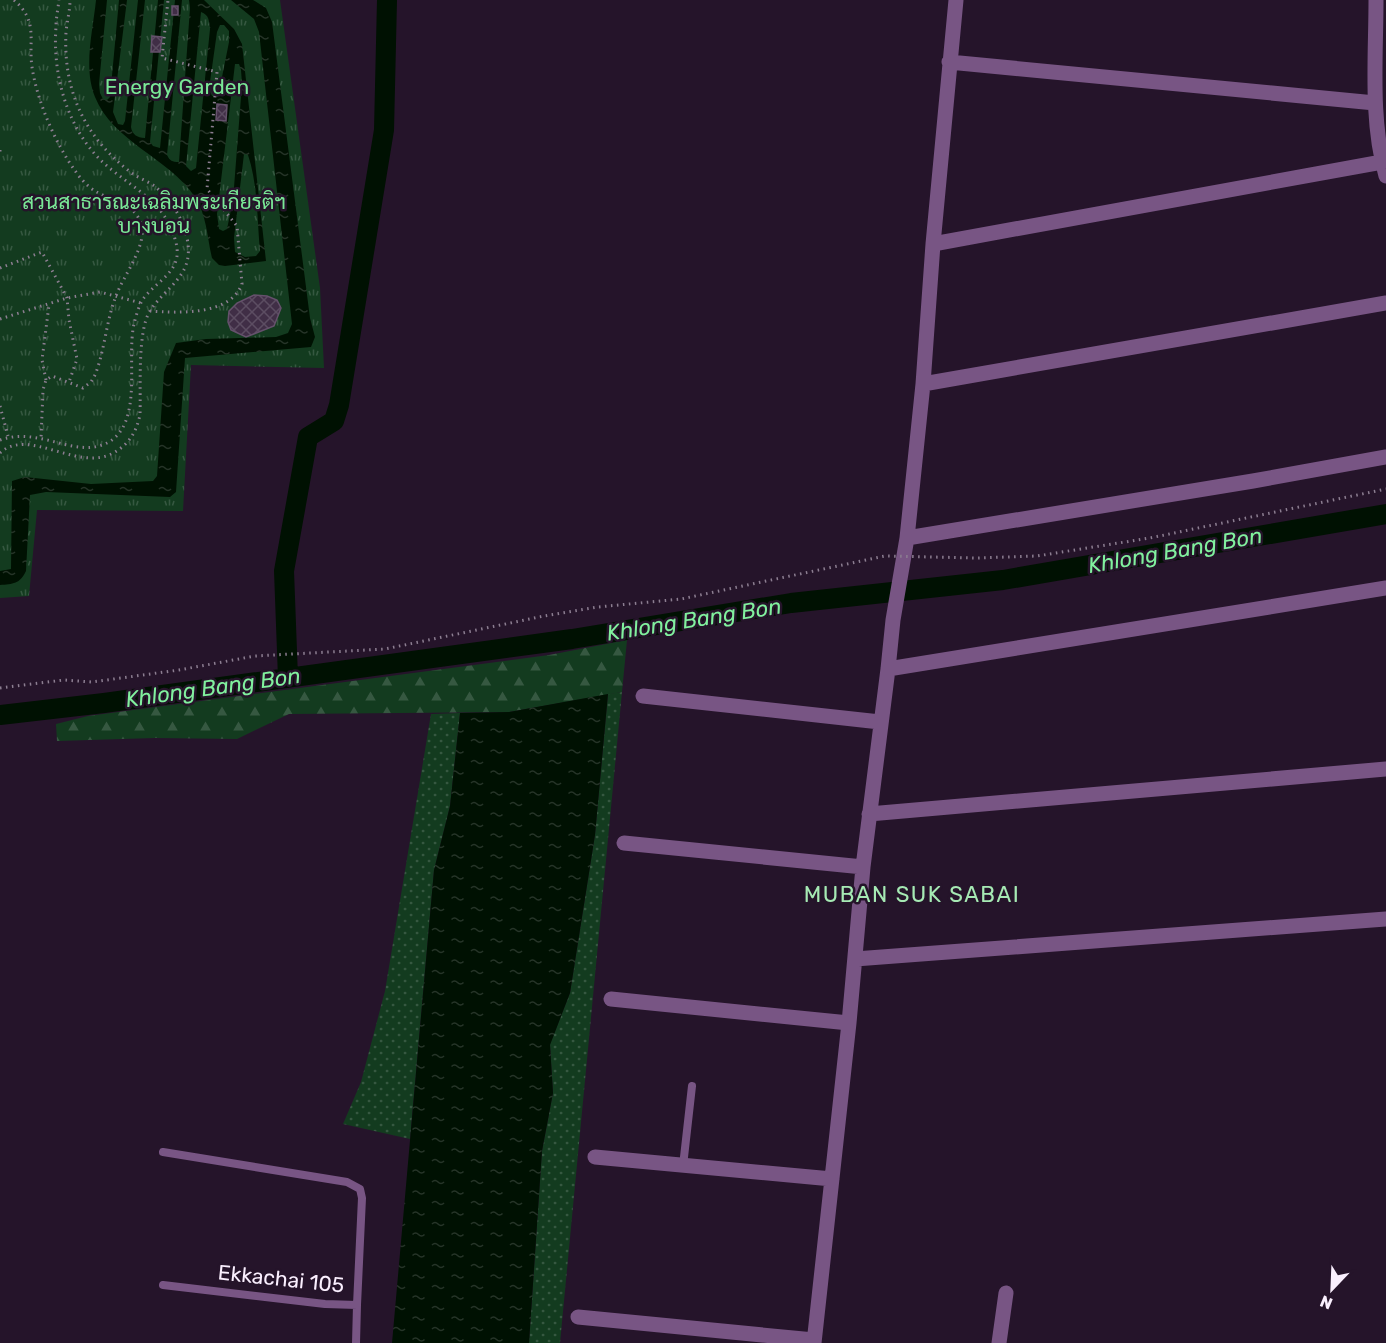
<svg xmlns="http://www.w3.org/2000/svg" width="1386" height="1343" font-family="Rubik,Sarabun,sans-serif">
  <style>
    .grass { fill: url(#grass-dots) }
    .forest { fill: url(#forest-firs) }
    .park { fill: url(#park-tufts) }
    .water { fill: url(#water-ripples); fill-rule: evenodd }
    .lines { fill: none; stroke-linecap: round; stroke-linejoin: round }
    .canal { stroke: #001102; stroke-width: 20 }
    .building { fill: url(#building-cross-hatch); stroke: #65516c; stroke-width: 1.5 }
    .path { stroke: #8c7e91; stroke-width: 3; stroke-dasharray: 1.5 4.5; stroke-linecap: butt }
    .lane { stroke: #785584; stroke-width: 8 }
    .street { stroke: #785584; stroke-width: 15 }
    .path-bridge { stroke: #8c7e91; stroke-width: 3; stroke-dasharray: 1.5 4.5; stroke-linecap: butt }
    .labels { text-anchor: middle; stroke-width: 5; stroke-linejoin: round; paint-order: stroke }
    .park-label { font-size: 21px; fill: #7ae997; stroke: #25142a }
    .street-label { font-size: 21px; fill: #faeffe; stroke: #25142a }
    .water-label { font-size: 22px; font-style: italic; fill: #81f09e; stroke: #25142a }
    .neighbourhood-label { font-size: 22px; letter-spacing: 1.5px; fill: #a6eab4; stroke: #25142a }
  </style>
  <defs>
    <pattern id="grass-dots" width="8" height="8" patternUnits="userSpaceOnUse" patternTransform="scale(1.5)"><rect width="8" height="8" fill="#133b1f"/><path d="M2 2h.1M6 6h.1" fill="none" stroke="#365841" stroke-width="1.8" stroke-linecap="round"/></pattern>
    <pattern id="forest-firs" width="22" height="20" patternUnits="userSpaceOnUse" patternTransform="scale(1.5)"><rect width="22" height="20" fill="#133b1f"/><path d="M5 1l3.5 6h-7zM16 11l3.5 6h-7z" fill="#365841"/></pattern>
    <pattern id="park-tufts" width="24" height="20" patternUnits="userSpaceOnUse" patternTransform="scale(1.5)"><rect width="24" height="20" fill="#133b1f"/><path d="M3 7l-1-3M5 7V3M7 7l1-3M15 17l-1-3M17 17v-4M19 17l1-3" fill="none" stroke="#365841"/></pattern>
    <pattern id="water-ripples" width="26" height="14" patternUnits="userSpaceOnUse" patternTransform="scale(1.5)"><rect width="26" height="14" fill="#001102"/><path d="M2 4q2-2 4 0t4 0M15 11q2-2 4 0t4 0" fill="none" stroke="#263428"/></pattern>
    <pattern id="building-cross-hatch" width="8" height="8" patternUnits="userSpaceOnUse" patternTransform="scale(1.5)"><rect width="8" height="8" fill="#402e46"/><path d="M0 0l8 8M0 8l8-8" fill="none" stroke="#5c4d62"/></pattern>
  </defs>
  <rect width="100%" height="100%" fill="#25142a"/>
  <path class="grass" d="M622,692L560,1343H529L542,1151L553,1093L550,1044L570,993L595,835L608,694Z
    M460,713L450,806L434,870L410,1139L343,1124L361,1082L385,991L431,714Z"/>
  <path class="forest" d="M627,640L622,692L509,712L289,714L237,739L155,738L57,741L56,724L88,716L549,655Z"/>
  <path class="park" d="M0,0H280L320,288L324,368L191,365L183,511L37,510L29,596L0,598Z"/>
  <path class="water" d="M96,0H107L99,84L100,93L103,99L107,100L110,97L119,0H127L113,112L118,124L123,125L125,121L138,0H145L131,127C132,134 137,138 145,138L158,0H164L150,142L153,146L160,148L175,0H182L167,155C170,161 172,162 179,162L190,8L189,0H204L234,29L242,44L266,261L225,266L219,265L212,258C207,237 207,216 195,197C168,157 113,142 95,97C83,68 93,30 96,0ZM201,12C209,15 209,20 210,29L196,168L191,171L186,166ZM220,25H224L229,31V42L218,97L212,96L209,89L217,32ZM235,64H239L241,70L242,84L233,200L227,229L223,231L219,229L217,214ZM244,154L248,155C258,185 257,219 260,251L256,256L245,257L235,252L234,238Z
    M231,0H253L266,8L272,22L310,318L315,337L311,347L185,358L176,492L170,497L46,492L30,495L26,571C20,584 13,584 0,585V571L11,569L12,481L25,477L91,484L153,481L157,476L164,372L176,343L206,339L276,337L288,333L292,324L259,32L254,19Z
    M608,694L595,835L570,993L550,1045L553,1093L542,1151L529,1343H392L434,870L450,806L460,713L509,712Z"/>
  <g class="lines">
    <path class="canal" d="M288,678L284,571L308,437L334,421L339,405L384,130L387,0
      M0,715L104,703L572,639L791,603L1003,580L1386,514"/>
  </g>
  <path class="building" d="M172,6H178V15H172Z
    M152,36L162,37L160,52H151Z
    M217,104L227,105L226,121L216,120Z
    M254,295L267,296L277,300L281,308L274,326L246,337L231,330L228,322L229,311L237,303Z"/>
  <g class="lines">
    <path class="path" d="M14,0C39,22 28,40 32,67C37,101 56,145 76,172C80,178 88,187 95,191C111,201 135,203 141,224C148,245 123,276 116,296C106,321 105,350 95,375L91,382L83,388L52,376L46,380L43,390L41,438
      M0,150V153
      M0,268L42,252L67,298L69,320L77,359L69,382
      M150,311C178,313 230,316 242,284L237,226L207,189L217,72L162,58L168,0
      M0,319L67,298L100,292L141,303
      M46,380L42,360L49,305
      M0,406L8,436
      M0,440C40,426 74,459 107,443C144,424 126,359 134,324C136,316 139,305 143,299C159,278 185,271 175,239C165,204 138,191 112,170C70,138 52,79 56,27C56,18 58,9 59,0
      M0,453C29,426 79,474 115,452C130,443 136,432 140,415C141,390 137,331 150,311C167,285 195,276 187,238C183,218 169,197 153,185C145,180 136,177 129,171C84,136 63,90 66,32C67,21 70,11 70,0"/>
    <path class="lane" d="M163,1152L347,1182L360,1189L362,1198L357,1305
      M683,1166L692,1086
      M163,1285L325,1304L357,1305L356,1343"/>
    <path class="street" d="M1376,0C1376,58 1370,120 1386,176
      M949,62L1375,103
      M933,244L1382,162
      M923,384L1386,303
      M907,538L1253,481L1386,457
      M888,669L1386,588
      M643,696L880,722
      M869,814L1386,769
      M624,843L863,867
      M855,959L1386,919
      M611,999L849,1023
      M595,1157L832,1179
      M578,1317L814,1340
      M814,1343L849,1023L863,867L888,669L893,620L907,538L923,384L933,244L956,0
      M999,1343L1006,1293"/>
    <path class="path-bridge" d="M0,688L64,680L92,682L179,670L255,656L385,649L544,616L598,607L681,599L885,556L977,558L1037,556L1150,538L1386,489"/>
  </g>
  <g class="labels">
    <g class="park-label">
      <text x="177" y="94">Energy Garden</text>
      <text x="154" y="209">สวนสาธารณะเฉลิมพระเกียรติฯ<tspan x="154" dy="24">บางบอน</tspan></text>
    </g>
    <g class="street-label">
      <text transform="translate(281 1279) rotate(6)" y="7">Ekkachai 105</text>
    </g>
    <g class="water-label">
      <text transform="translate(1175 550) rotate(-10)" y="8">Khlong Bang Bon</text>
      <text transform="translate(694 619) rotate(-9)" y="8">Khlong Bang Bon</text>
      <text transform="translate(213 687) rotate(-8)" y="8">Khlong Bang Bon</text>
    </g>
    <g class="neighbourhood-label">
      <text x="912" y="902">MUBAN SUK SABAI</text>
    </g>
  </g>
  <g transform="translate(1332 1289) rotate(203)" stroke="#25142a" stroke-width="4.5" paint-order="stroke">
  <path d="M0-4.5L10 22L0 15L-10 22Z" fill="#faeffe"/>
  <text y="-9" font-size="16" font-weight="bold" text-anchor="middle" fill="#faeffe">N</text>
  </g>
</svg>
